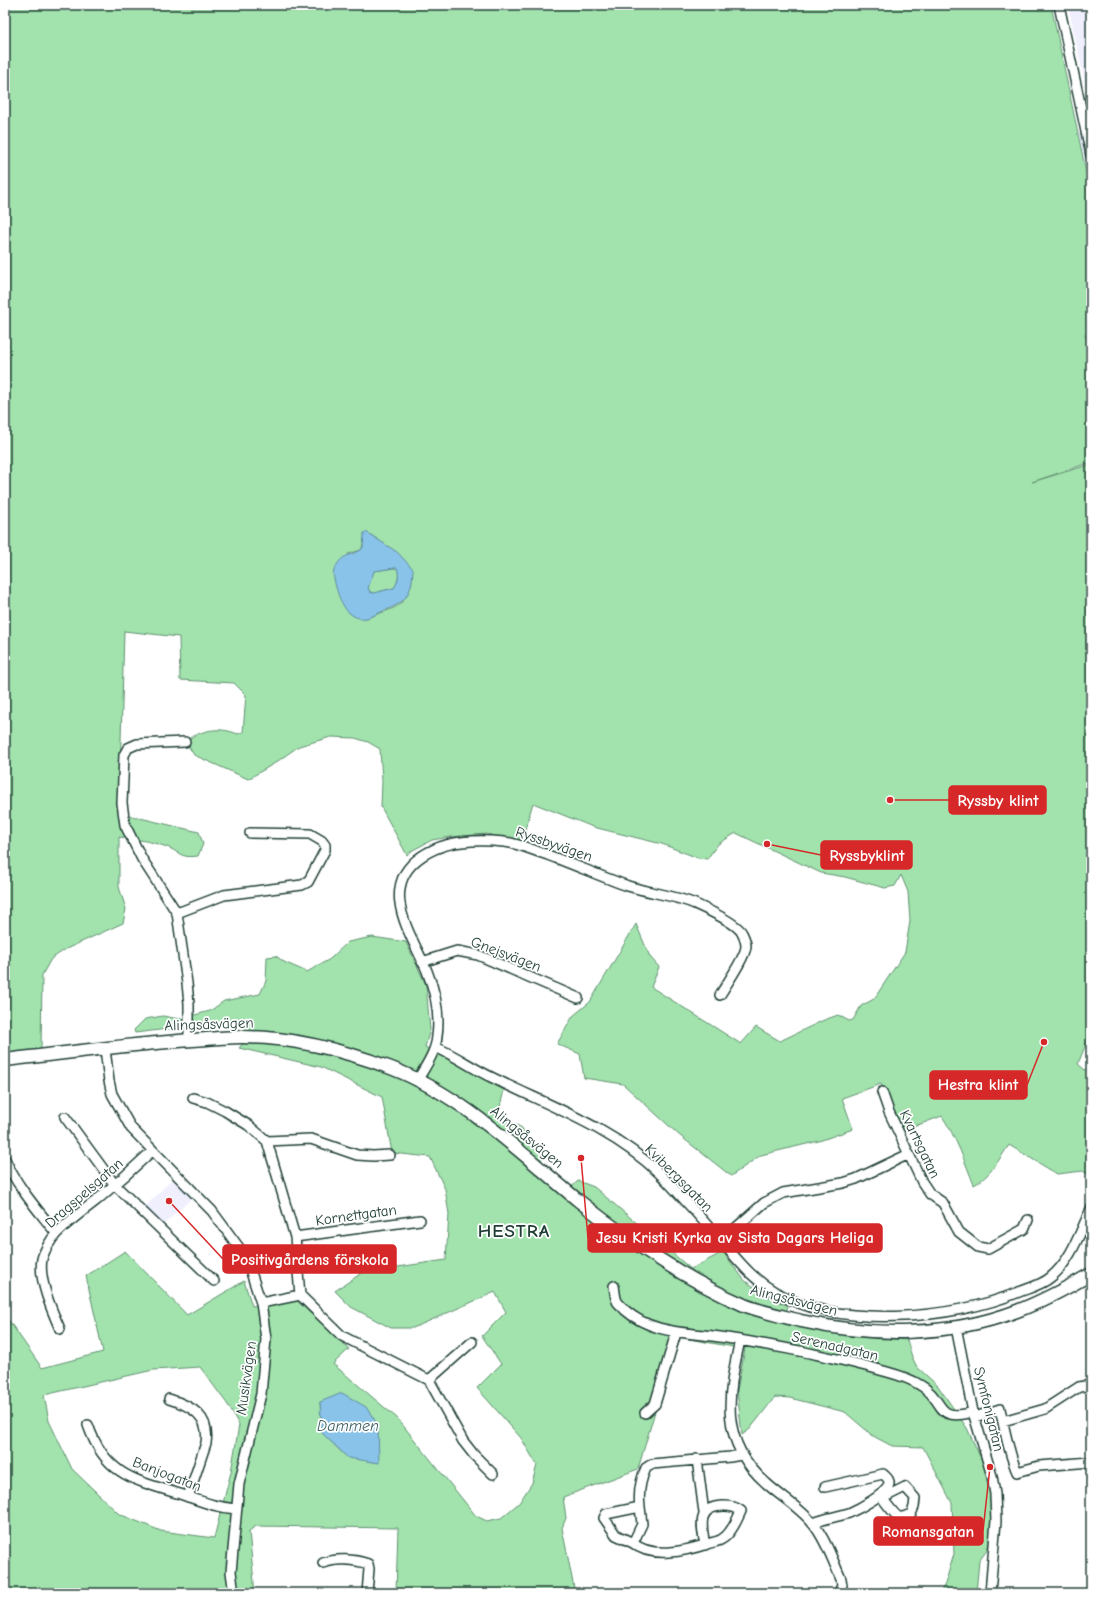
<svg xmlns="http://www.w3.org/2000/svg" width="1096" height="1598" font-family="'Comic Neue',sans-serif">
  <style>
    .built { fill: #f0effe }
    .green { fill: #a2e3ad; stroke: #609070; fill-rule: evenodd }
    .water { fill: #8ac3e9; stroke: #5f8da1; fill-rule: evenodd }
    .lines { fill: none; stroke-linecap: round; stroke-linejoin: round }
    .minor-casing { stroke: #1f3d34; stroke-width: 12 }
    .major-casing { stroke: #1f3d34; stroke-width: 15 }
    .minor { stroke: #fff; stroke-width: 9 }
    .major { stroke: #fff; stroke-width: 12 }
    .labels { text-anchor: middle; stroke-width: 3.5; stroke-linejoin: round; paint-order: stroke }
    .street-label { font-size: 15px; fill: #1f3d34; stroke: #fff }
    .water-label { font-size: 16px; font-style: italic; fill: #3a5e61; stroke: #fff }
    .district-label { font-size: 19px; font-weight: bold; letter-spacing: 1px; fill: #1f3d34; stroke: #fff }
    .leader { fill: none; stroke: #d62828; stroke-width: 1.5 }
    .callout-dot { fill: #d62828; stroke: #fff; stroke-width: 1.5 }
    .callout { fill: #d62828; stroke: #d62828; stroke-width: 1.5 }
    .callout-label { font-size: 16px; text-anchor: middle; font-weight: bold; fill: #fff }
  </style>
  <rect width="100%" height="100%" fill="#fff"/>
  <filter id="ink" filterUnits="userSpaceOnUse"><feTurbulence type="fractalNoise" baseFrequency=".025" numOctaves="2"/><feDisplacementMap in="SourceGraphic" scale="8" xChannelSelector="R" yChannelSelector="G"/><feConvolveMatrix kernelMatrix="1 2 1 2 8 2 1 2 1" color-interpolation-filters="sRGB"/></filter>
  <g filter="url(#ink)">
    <path class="built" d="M1068,5H1091V112Z
      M1091,129V195L1078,132Z
      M174,1177L194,1196L163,1225L145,1207Z"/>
    <path class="green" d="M5,5H1051L1091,196V331L1085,335L1091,350V462L1032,482L1091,464V1031L1078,1064L1091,1075V1176L1083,1171L1057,1174L1009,1145C999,1159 990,1177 974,1185C965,1162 956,1137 942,1116L902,1131L881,1084L842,1098L853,1129L819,1141L761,1155L731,1176L679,1135L623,1084L584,1078L580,1054L557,1044L573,1016L590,1002L636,924L650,957L659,967L651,987L741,1044L756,1027L780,1041L824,1020L838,1015L849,1021L853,1020L861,1006L874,999L905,952L910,921L908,892L901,875L895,886L885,888L845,877L821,873L736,833L718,844L707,859L698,858L662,844L593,827L533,803L521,843L487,834L450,837L432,840L413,850L407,855L381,807L382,780L380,749L368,742L355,738L331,737L299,746L275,763L248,779L194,755L189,747L190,738C206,729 220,727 238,734L243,732L246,695L234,683L180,680L179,637L124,631L119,813L199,832L203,844L198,856C179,859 180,851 164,846C150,841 134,839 119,837V887L126,909L123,923L66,949L51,959L42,975L41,1051L5,1055ZM368,533L381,542L412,580C405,610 392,608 366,618L348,554L361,550Z
      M394,568H397C400,575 398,582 394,588L374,593L370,592L368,588L374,571Z
      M372,937L406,942L426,985L430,1030L425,1047L504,1090L499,1111L502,1119L511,1122L522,1128L528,1141L544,1154L536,1170L564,1194L578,1181L594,1187L691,1269L723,1252L745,1281L771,1298L788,1306L783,1323C824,1333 865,1337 907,1340L912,1357L917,1367L938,1386L967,1428L988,1474L992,1491L993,1516L990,1543L985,1553L979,1561L976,1593H940L945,1584L954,1554L952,1503L923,1447L892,1446L873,1436L845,1412L790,1398L775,1397L750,1429L742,1435L737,1390L745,1349L677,1337L638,1469L563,1497L566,1518L562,1528L575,1593H396L398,1528L256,1526L249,1531L255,1593H5V1315L42,1368L103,1352L86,1276L125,1251L187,1315L244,1281L252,1306L296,1300L349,1349L333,1364L397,1418L476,1516L487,1521L501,1518L519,1503L532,1483L537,1465L521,1438L477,1388L501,1364L482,1336L506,1312L495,1292L413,1328H391L351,1307L335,1291L363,1272L446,1260L449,1214L445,1189L430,1157L392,1153L382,1097L321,1067L239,1048L245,1041L244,1028L233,1021L135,1033L134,1030L145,1019L163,1016L179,1019L210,1011L224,1001L260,994L266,981L267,957L276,956L284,962L307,972L330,959L348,942ZM200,1367L228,1405L239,1425L231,1472L214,1538L161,1531L119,1514L72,1469L49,1421L44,1395L153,1370ZM320,1402L348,1458L322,1433Z"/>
    <path class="water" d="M366,532L397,552L413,569C412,596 405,603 381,612C377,614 371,617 367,618C343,622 336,590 333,573C341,554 345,558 361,550L363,547L364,533ZM394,568H397C400,575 398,582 394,588L374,593L370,592L368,588L374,571Z
      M342,1393L366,1407L378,1425L379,1463L348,1458L322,1433L320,1402Z"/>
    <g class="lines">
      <g class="minor-casing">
        <path id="minor" d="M1059,5L1091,155
          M185,742L137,744L128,748L124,755L122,803L125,825L142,859L177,913L187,983L189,1004V1040
          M177,913L224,895L302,885L308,882L325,850V845L322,841L310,834L250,833
          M422,962L457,951L478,955L578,998
          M435,1047C455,1055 472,1068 491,1077C549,1106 611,1127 659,1173C681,1195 701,1218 721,1241C738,1260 752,1279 775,1292C839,1329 952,1320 1019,1292C1029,1288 1042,1285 1051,1277C1071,1261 1080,1232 1091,1209
          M105,1049L109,1081L112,1094L131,1128L212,1211L246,1257L261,1303L266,1339L261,1394L239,1484L231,1572L234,1593
          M417,1081C425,1067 436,1052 437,1036C440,1015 435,991 427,971C412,935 376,887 422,856C445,840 477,839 504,842C517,843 530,849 542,853C571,863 599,876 628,886C650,893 674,895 695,904C706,909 737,923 742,933C744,937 746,942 746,946C746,956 726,985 720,995
          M882,1092L889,1112L922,1182L930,1194L943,1203L959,1232L978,1247L988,1249L1024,1229L1028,1220
          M193,1098L207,1102L225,1111L248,1125L267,1141L295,1237L300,1295
          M65,1117L115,1185L214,1281
          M267,1141L311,1139L357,1155L373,1156L390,1155
          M5,1159C17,1187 38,1210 56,1233
          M295,1237L420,1220
          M721,1241L764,1203L783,1193L843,1183L856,1179L909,1154
          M614,1286C615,1291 615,1297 617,1301C618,1304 623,1307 625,1310C652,1334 686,1332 720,1337C747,1341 773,1346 800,1351C828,1357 854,1362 880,1370C894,1374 908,1377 920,1385C946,1399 933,1423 973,1412
          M261,1303L300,1295L342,1336L429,1380L463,1441L474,1455L493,1474
          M956,1327L973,1412L992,1476L995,1494L996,1521L990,1593
          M60,1329C52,1311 38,1279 42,1259C44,1251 51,1239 57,1233C69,1221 84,1210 97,1200C116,1184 134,1168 152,1151
          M740,1340C728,1395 718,1441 766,1483C781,1497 801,1508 814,1525C826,1540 833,1561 841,1579L842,1585L839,1593
          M429,1380L472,1342
          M169,1399C192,1406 210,1416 206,1443L188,1497
          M645,1413L655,1404L676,1333
          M975,1417L1000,1409C1005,1430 1008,1451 1017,1472L1039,1466L1091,1462
          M1003,1421L1045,1409L1079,1387L1091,1385
          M88,1425C105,1475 134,1480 180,1494C201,1501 214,1507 236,1509
          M697,1459L704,1513
          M880,1495C884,1500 894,1515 899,1517C903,1518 908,1515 911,1514L914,1507L915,1498L905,1487L883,1498
          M640,1507L642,1524L633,1543L616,1535L604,1518L606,1514L640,1507C638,1492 640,1481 646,1468L652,1464L730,1457L741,1455
          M813,1523C825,1518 837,1517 849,1513C858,1509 887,1494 889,1484C890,1479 886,1477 883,1474L825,1487
          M633,1543C651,1559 686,1551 707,1544C712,1542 718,1542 722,1539C731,1534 737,1520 741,1511C736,1507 730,1506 724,1506C697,1506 701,1525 705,1545
          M323,1563C336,1558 354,1559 368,1564L369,1569L367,1593"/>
      </g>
      <g class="major-casing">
        <path id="major" d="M5,1060C68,1053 130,1044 193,1040C209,1039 225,1037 241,1037C290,1037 345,1051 391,1068C464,1096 520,1153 579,1201C630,1241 684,1279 744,1305C762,1312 782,1316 801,1321C872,1337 948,1337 1017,1311C1043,1301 1067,1288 1091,1274"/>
      </g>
      <use href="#minor" class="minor"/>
      <use href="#major" class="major"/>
    </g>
  </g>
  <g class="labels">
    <g class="street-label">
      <text transform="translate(554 844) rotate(19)" y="5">Ryssbyvägen</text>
      <text transform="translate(506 954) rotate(21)" y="5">Gnejsvägen</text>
      <text transform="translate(209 1024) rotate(-2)" y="5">Alingsåsvägen</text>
      <text transform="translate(527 1137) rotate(39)" y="5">Alingsåsvägen</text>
      <text transform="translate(920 1144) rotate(64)" y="5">Kvartsgatan</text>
      <text transform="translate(679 1178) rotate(45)" y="5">Kvibergsgatan</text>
      <text transform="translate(84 1193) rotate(-41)" y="5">Dragspelsgatan</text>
      <text transform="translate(356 1215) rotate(-8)" y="5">Kornettgatan</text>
      <text transform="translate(794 1300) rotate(14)" y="5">Alingsåsvägen</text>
      <text transform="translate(835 1346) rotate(13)" y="5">Serenadgatan</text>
      <text transform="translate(246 1378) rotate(-82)" y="5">Musikvägen</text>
      <text transform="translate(989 1409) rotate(76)" y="5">Symfonigatan</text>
      <text transform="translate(167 1474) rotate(21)" y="5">Banjogatan</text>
    </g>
    <g class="water-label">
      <text x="348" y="1431">Dammen</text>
    </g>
    <g class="district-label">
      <text x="514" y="1237">HESTRA</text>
    </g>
  </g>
  <path class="leader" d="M890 800L949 800M767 844L821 855M1044 1042L1027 1085M581 1158L588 1238M169 1201L223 1259M990 1467L983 1531"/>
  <g class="callout-dot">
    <circle cx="890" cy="800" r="4"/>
    <circle cx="767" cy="844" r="4"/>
    <circle cx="1044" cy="1042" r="4"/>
    <circle cx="581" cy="1158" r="4"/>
    <circle cx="169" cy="1201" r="4"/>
    <circle cx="990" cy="1467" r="4"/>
  </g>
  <g class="callout">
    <rect x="949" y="786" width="97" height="28" rx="4"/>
    <rect x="821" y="841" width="91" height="28" rx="4"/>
    <rect x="930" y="1071" width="97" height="28" rx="4"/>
    <rect x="588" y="1224" width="294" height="28" rx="4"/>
    <rect x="223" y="1245" width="173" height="28" rx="4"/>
    <rect x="874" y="1517" width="109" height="28" rx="4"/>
  </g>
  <g class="callout-label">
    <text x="998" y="806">Ryssby klint</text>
    <text x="867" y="861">Ryssbyklint</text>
    <text x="978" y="1090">Hestra klint</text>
    <text x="735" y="1243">Jesu Kristi Kyrka av Sista Dagars Heliga</text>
    <text x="310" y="1265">Positivgårdens förskola</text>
    <text x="928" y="1537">Romansgatan</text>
  </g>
  <rect width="1096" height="1598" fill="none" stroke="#fff" stroke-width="20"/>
  <rect x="10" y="10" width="1076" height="1578" fill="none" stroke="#1f3d34" stroke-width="1.5" filter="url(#ink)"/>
</svg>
